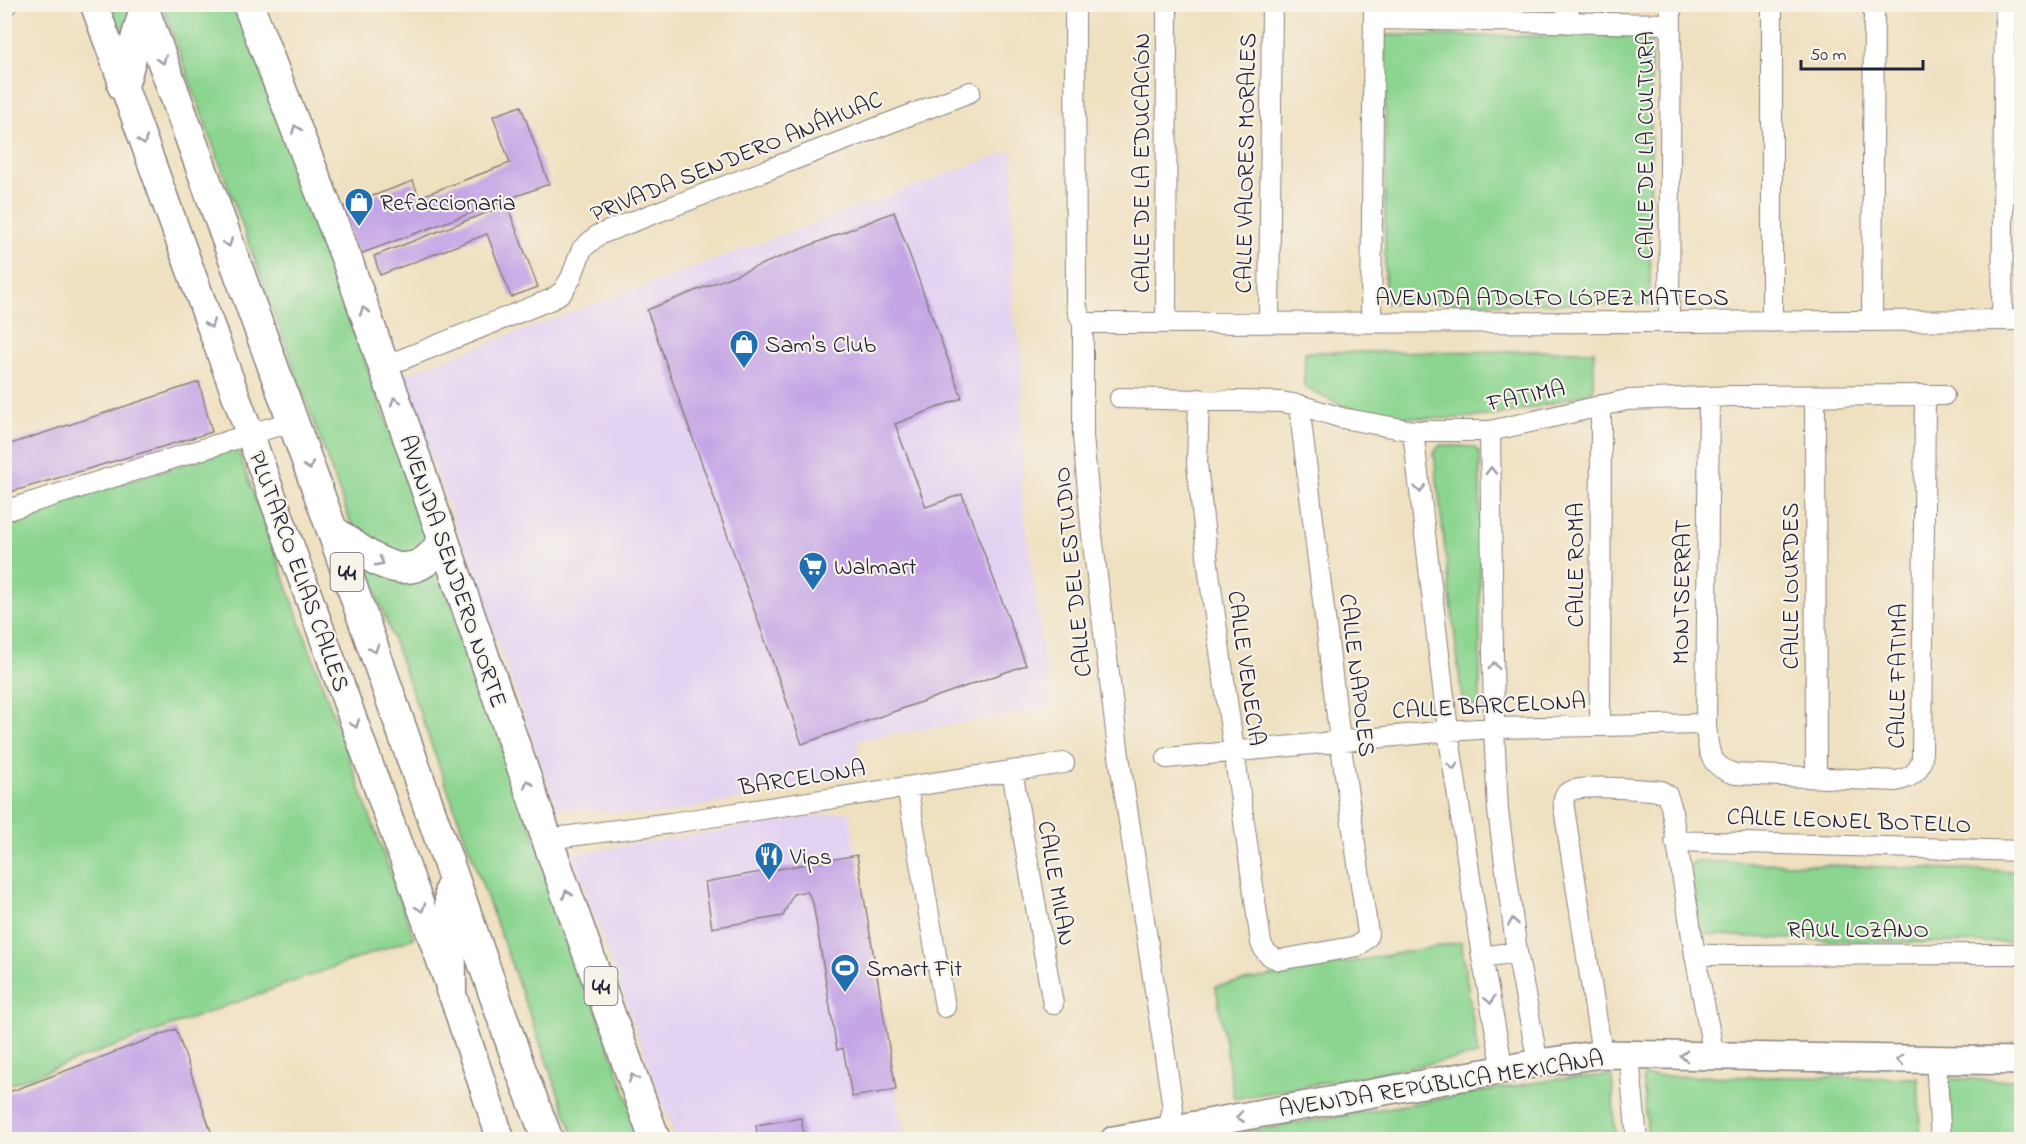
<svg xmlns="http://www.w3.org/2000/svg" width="2026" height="1144" font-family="'Indie Flower',sans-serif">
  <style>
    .built { fill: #e3d3f2 }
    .green { fill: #8cd590; stroke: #577c66; stroke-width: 1.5 }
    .building { fill: #c5a5e6 }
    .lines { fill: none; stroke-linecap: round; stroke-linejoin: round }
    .street-casing { stroke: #88817e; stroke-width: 22 }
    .secondary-casing { stroke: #88817e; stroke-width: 30 }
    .primary-casing { stroke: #88817e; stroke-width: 33 }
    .street { stroke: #fff; stroke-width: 20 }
    .secondary { stroke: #fff; stroke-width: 27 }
    .primary { stroke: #fff; stroke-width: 30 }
    .oneway { stroke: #9c9ca7 }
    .labels { text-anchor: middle; stroke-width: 4.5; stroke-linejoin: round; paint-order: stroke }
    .shield { fill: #f7f3e8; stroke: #62616f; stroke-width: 1.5 }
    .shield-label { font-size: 22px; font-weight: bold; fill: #22223b }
    .street-label { font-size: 24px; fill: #22223b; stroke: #f7f3e8 }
    .poi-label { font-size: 24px; fill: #22223b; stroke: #f7f3e8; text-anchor: start }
  </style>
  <rect width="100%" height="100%" fill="#f7f3e8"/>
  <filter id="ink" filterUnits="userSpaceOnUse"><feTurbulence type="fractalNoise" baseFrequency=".0167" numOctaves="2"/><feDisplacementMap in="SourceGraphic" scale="12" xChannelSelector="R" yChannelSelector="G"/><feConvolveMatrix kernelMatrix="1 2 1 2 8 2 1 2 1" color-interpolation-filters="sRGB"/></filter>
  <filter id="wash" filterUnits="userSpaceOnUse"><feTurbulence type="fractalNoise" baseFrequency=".008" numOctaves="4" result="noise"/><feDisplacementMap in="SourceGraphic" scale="24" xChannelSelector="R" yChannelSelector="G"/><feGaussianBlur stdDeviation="1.35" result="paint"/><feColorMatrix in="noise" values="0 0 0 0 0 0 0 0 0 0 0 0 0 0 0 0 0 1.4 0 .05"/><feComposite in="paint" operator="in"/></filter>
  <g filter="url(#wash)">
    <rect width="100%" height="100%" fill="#efe0c0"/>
    <path class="built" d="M2015,5H2021V132H2015Z
      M1013,150L1012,313L1022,349V499L1051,708L857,740L861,775L657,815L557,808L402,375Z
      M849,811L904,1139H676L572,854Z"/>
    <path class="green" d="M102,5H128L133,20L112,32Z
      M162,5H238L642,1139H575Z
      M1385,35L1651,37L1650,304L1385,303Z
      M1594,351L1593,391C1532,411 1472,423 1409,417C1388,416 1366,414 1346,406C1331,402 1318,394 1304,387L1305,352Z
      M1440,445L1474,447L1480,453V705L1463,707L1434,453Z
      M237,448L414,938L5,1086V519Z
      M1695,861L2014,871L2017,877V936L2011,942C1907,944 1804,941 1701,934L1690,866Z
      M1461,942L1478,1055L1234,1099L1216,986Z
      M1612,1075L1615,1139H1204L1557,1079Z
      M1643,1076L1918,1078L1921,1139H1648Z
      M1949,1079L2021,1080V1139H1953Z"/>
    <g id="blocks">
      <path class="building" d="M2018,4H2022V32H2018Z
        M521,106L549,184L357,255L340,208L413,181L419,197L510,163L493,116Z
        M507,205L538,287L511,297L487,234L380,275L374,256Z
        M894,212L962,398L895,424L926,507L962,494L1026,665L802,744L647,310Z
        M199,382L212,432L4,494V446Z
        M857,855L896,1090L852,1097L843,1048L837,1050L813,903L807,891L793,894L783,916L712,928L705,882Z
        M176,1029L214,1140H4V1094Z
        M801,1118L805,1140H758L756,1125Z"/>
    </g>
  </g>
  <g filter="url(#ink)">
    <use href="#blocks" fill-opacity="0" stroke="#88817e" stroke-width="1.5"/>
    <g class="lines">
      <g class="street-casing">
        <path id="street" d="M1075,4L1076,302L1078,312L1083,323V436L1092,535L1119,756L1173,1108L1168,1130L1164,1140
          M1772,4V322
          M4,5L7,4
          M1374,19L1671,24
          M1568,23L1569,4
          M2002,320L2005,4
          M1872,321L1874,4
          M1166,322L1167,4
          M1371,322L1374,4
          M1669,322L1671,4
          M1083,323L1669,322L2022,320
          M1269,323L1272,4
          M383,367L552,299L563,291L571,278L582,249L598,235L970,92
          M1815,396L1816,777
          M1709,397L1706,724C1708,750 1708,766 1735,774L1896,781C1910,778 1919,773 1922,758L1925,395
          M1120,398L1281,402L1299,405L1342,418L1413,431H1490L1627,400L1734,396L1944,395
          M1199,399L1197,464L1209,573L1261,943C1265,953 1269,956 1279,960L1358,946L1367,938L1368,933L1340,740L1299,405
          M1413,431L1448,731L1482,957L1503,1070
          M1490,431L1494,728L1498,811L1517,952L1538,1063
          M4,511L293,421
          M1600,725L1601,405
          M1167,758L1448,731L1494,728L1706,724
          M1012,771L1053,1004
          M907,787L945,1007
          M547,839L671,823L1064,763
          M1675,841L2022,851
          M1695,955L2022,954
          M1482,957L1517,952
          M1602,1054L1564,808C1564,803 1562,798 1566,794C1577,782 1643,790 1661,791L1667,795L1671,806L1695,955L1714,1056
          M1629,1055L1637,1140
          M1936,1060L1941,1140"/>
      </g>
      <g class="secondary-casing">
        <path id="secondary" d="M94,4L451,990L501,1140
          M1114,1140L1538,1063L1602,1054L2022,1061"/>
      </g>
      <g class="primary-casing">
        <path id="primary" d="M142,4L332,530L520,1068L548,1140
          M248,4L347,260L547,839L655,1140
          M123,86L144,11
          M332,530C368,555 411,596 443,540
          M450,889L451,990"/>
      </g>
      <use href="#street" class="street"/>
      <use href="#secondary" class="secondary"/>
      <use href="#primary" class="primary"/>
    </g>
    <defs><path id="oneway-chevron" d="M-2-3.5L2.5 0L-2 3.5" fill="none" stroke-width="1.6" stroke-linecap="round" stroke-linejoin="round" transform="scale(1.5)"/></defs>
    <g class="oneway">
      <use href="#oneway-chevron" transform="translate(162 60) rotate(70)"/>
      <use href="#oneway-chevron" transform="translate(296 129) rotate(-111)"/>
      <use href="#oneway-chevron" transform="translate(143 141) rotate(70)"/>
      <use href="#oneway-chevron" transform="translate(228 243) rotate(70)"/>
      <use href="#oneway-chevron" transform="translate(364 311) rotate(-109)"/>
      <use href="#oneway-chevron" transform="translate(210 324) rotate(70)"/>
      <use href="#oneway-chevron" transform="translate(395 401) rotate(-108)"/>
      <use href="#oneway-chevron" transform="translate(309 466) rotate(70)"/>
      <use href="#oneway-chevron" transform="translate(1491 471) rotate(-91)"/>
      <use href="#oneway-chevron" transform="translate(1420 489) rotate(83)"/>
      <use href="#oneway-chevron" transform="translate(380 562) rotate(28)"/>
      <use href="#oneway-chevron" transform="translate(374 649) rotate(71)"/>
      <use href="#oneway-chevron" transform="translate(1494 666) rotate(-90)"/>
      <use href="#oneway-chevron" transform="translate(355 724) rotate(70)"/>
      <use href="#oneway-chevron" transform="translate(1453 766) rotate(82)"/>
      <use href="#oneway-chevron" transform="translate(528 784) rotate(-109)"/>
      <use href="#oneway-chevron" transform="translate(567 894) rotate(-110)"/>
      <use href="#oneway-chevron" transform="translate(421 908) rotate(70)"/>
      <use href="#oneway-chevron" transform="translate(1513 922) rotate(-99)"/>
      <use href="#oneway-chevron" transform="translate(1490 1000) rotate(79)"/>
      <use href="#oneway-chevron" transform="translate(1684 1056) rotate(-179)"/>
      <use href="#oneway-chevron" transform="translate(1900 1060) rotate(-179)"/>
      <use href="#oneway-chevron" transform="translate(633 1078) rotate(-110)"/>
      <use href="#oneway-chevron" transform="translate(1240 1117) rotate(170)"/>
    </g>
  </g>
  <defs>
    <g id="shop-pin" transform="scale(1.5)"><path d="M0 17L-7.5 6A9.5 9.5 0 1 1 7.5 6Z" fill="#1f6fb2" stroke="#f7f3e8"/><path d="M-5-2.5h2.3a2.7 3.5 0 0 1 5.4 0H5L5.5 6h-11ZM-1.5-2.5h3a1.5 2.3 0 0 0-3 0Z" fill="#fff"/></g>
    <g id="supermarket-pin" transform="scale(1.5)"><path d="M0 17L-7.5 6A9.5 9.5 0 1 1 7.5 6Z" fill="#1f6fb2" stroke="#f7f3e8"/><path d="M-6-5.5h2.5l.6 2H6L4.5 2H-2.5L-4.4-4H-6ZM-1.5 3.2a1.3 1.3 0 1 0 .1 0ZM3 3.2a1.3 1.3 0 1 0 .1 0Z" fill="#fff"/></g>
    <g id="restaurant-pin" transform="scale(1.5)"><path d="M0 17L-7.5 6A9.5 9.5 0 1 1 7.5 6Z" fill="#1f6fb2" stroke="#f7f3e8"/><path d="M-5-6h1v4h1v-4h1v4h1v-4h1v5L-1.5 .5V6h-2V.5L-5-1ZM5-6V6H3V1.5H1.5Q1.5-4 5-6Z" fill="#fff"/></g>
    <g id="stadium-pin" transform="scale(1.5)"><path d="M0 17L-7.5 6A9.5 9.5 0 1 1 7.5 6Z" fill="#1f6fb2" stroke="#f7f3e8"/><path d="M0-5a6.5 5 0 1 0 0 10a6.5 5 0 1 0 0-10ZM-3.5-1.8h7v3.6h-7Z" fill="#fff"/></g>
  </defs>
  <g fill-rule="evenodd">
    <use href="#shop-pin" x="359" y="202"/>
    <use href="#shop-pin" x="744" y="344"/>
    <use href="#supermarket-pin" x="813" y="566"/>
    <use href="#restaurant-pin" x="769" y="856"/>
    <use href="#stadium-pin" x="845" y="968"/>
  </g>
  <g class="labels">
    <g class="shield">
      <rect x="330.5" y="553" width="33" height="38" rx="4.5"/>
      <rect x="584.5" y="967" width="33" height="38" rx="4.5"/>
    </g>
    <g class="shield-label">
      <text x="347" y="580">44</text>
      <text x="601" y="994">44</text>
    </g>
    <g class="street-label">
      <text transform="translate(1645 145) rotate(-90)" y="8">CALLE DE LA CULTURA</text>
      <text transform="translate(736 156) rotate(-22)" y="8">PRIVADA SENDERO ANÁHUAC</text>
      <text transform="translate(1141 163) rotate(-90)" y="8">CALLE DE LA EDUCACIÓN</text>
      <text transform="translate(1245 163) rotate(-89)" y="8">CALLE VALORES MORALES</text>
      <text x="1552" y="305">AVENIDA ADOLFO LÓPEZ MATEOS</text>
      <text transform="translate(1526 395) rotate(-12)" y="8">FATIMA</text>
      <text transform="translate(1575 565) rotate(-90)" y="8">CALLE ROMA</text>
      <text transform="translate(300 571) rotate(70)" y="8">PLUTARCO ELIAS CALLES</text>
      <text transform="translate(454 571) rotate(71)" y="8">AVENIDA SENDERO NORTE</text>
      <text transform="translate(1072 572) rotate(-96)" y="8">CALLE DEL ESTUDIO</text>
      <text transform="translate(1790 586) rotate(-90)" y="8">CALLE LOURDES</text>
      <text transform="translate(1681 592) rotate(-89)" y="8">MONTSERRAT</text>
      <text transform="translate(1247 668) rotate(82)" y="8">CALLE VENECIA</text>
      <text transform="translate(1358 675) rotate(83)" y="8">CALLE NAPOLES</text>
      <text transform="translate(1897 676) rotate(-89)" y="8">CALLE FATIMA</text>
      <text transform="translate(1489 705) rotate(-3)" y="8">CALLE BARCELONA</text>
      <text transform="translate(802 777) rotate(-9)" y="8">BARCELONA</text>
      <text transform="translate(1849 820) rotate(2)" y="8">CALLE LEONEL BOTELLO</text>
      <text transform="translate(1057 883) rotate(80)" y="8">CALLE MILAN</text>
      <text x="1858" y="937">RAUL LOZANO</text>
      <text transform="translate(1441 1083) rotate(-9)" y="8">AVENIDA REPÚBLICA MEXICANA</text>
    </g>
    <g class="poi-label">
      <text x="380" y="210">Refaccionaria</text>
      <text x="765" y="352">Sam's Club</text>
      <text x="834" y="574">Walmart</text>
      <text x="790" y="864">Vips</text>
      <text x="866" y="976">Smart Fit</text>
    </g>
  </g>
  <rect width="2026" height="1144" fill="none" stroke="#f7f3e8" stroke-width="24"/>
  <path d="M1801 60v9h122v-9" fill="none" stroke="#22223b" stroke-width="3"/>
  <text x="1810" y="60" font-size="18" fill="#22223b" stroke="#f7f3e8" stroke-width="4.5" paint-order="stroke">50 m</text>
</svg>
